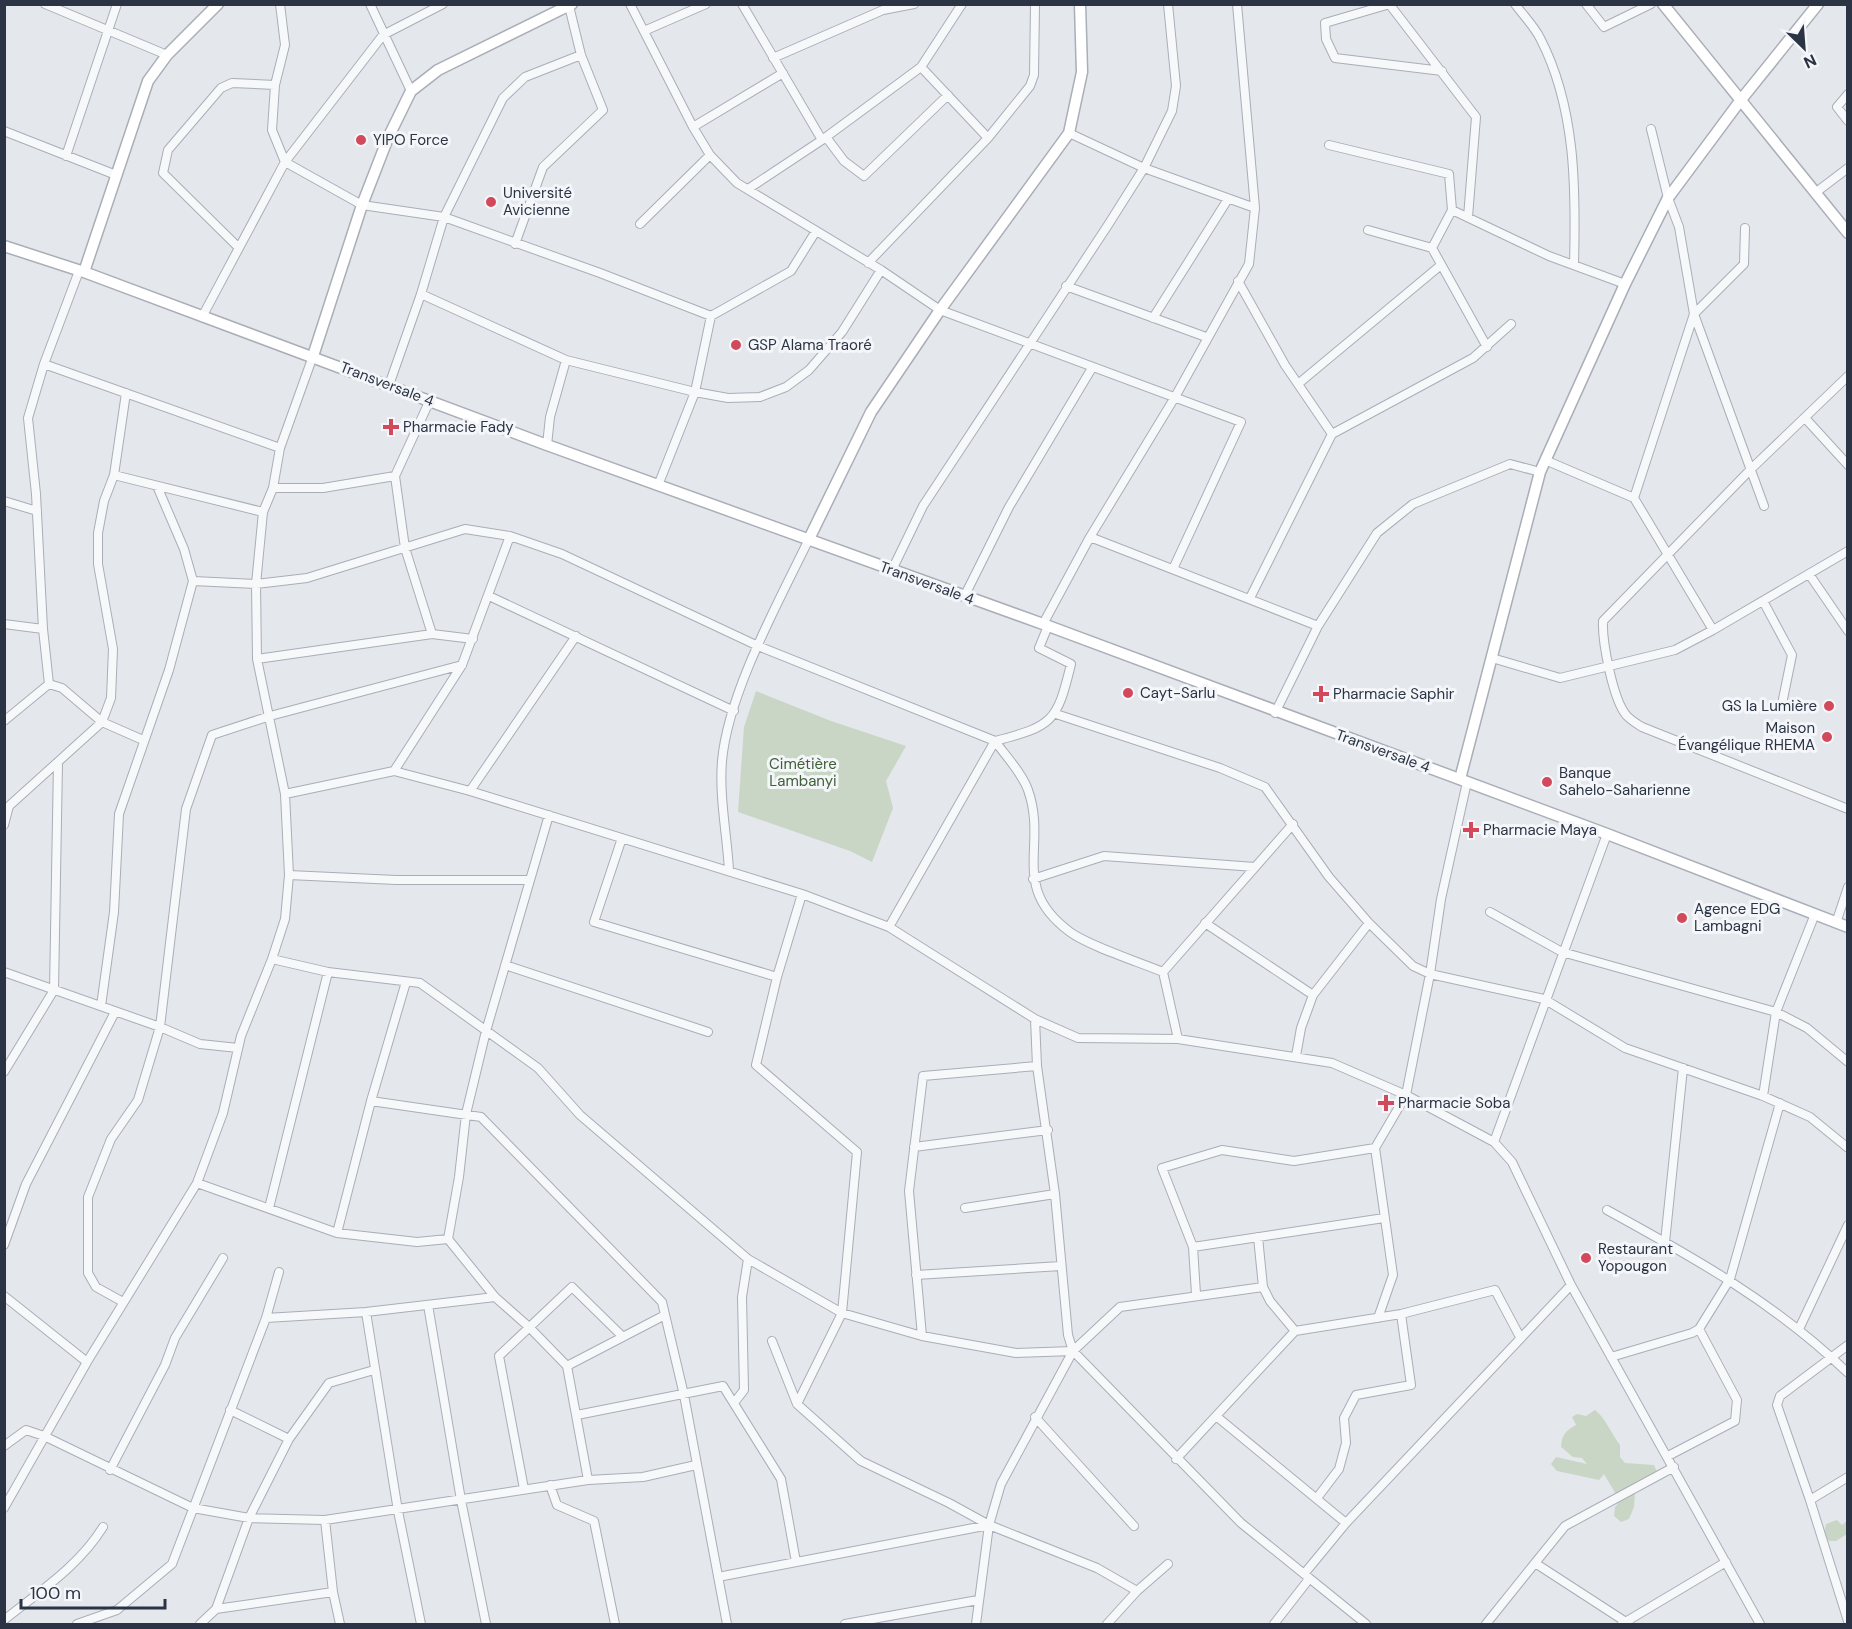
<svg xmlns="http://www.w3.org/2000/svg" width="1852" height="1629" font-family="'DM Sans',sans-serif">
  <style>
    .green { fill: #c9d6c5 }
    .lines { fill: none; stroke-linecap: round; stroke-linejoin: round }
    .street-casing { stroke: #a9aeb7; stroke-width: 10 }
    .secondary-casing { stroke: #a9aeb7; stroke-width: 13 }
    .street { stroke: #f7f8fa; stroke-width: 8 }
    .secondary { stroke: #fff; stroke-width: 10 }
    .poi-dot { fill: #d1495b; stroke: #f4f6f9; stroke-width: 2 }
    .labels { text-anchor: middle; stroke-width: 6; stroke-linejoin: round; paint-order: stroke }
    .poi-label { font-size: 15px; fill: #2b3445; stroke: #f4f6f9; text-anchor: start }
    .street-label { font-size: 15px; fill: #2b3445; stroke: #f4f6f9 }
    .park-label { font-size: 15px; fill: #3f6138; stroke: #f4f6f9 }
  </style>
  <rect width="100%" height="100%" fill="#e4e7ec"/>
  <path class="green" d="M756,691L831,721L906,746L886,781L893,808L872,862L850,851L738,812L744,727Z
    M1595,1410C1606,1419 1611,1433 1620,1445V1457L1625,1463L1654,1465L1657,1472L1635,1492L1634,1507L1629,1519L1621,1522L1614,1516L1615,1507L1620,1501L1604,1474L1599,1480L1557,1471L1551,1464L1556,1457L1587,1464L1582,1458L1573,1457L1561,1447C1562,1435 1565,1431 1576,1425L1572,1417L1577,1414L1586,1416Z
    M1837,1520L1842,1525L1847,1521V1534L1836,1541H1829L1824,1534L1826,1524Z"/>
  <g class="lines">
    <g class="street-casing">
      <path id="street" d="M45,4L167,55
        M280,4L285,45L275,85L272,130L285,162L362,205L444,217L600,273L711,316L791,271L816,231
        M370,4L411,91
        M630,4L693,127L710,155L737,183L881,270L940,310L1241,422L1173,569
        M742,4L822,140
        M1390,4L1325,23L1326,39L1335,58L1442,71
        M1515,4C1523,15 1534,26 1540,38C1576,107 1576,189 1574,265
        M1586,4L1604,27L1651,4
        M1390,5L1476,117L1468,217
        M644,31L706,4
        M773,58L883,10L914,4
        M921,67L988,138
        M1848,94L1837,107L1848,121
        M693,127L783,73
        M1651,129L1668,198L1679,227L1694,314L1764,506
        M4,131L116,175
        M1069,133L1144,168L1255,208
        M826,137L844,161L864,176L948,95
        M1329,145L1449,174L1452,210
        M66,156L117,4
        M748,189L822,140L921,67L962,4
        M1815,193L1848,168
        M640,224L710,155
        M1368,230L1432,248L1487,347
        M515,244L543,167L603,110L581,55L569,6
        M238,247L163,173L168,150L221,88L232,83L275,85
        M1432,248L1452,210L1549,256L1625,284
        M868,263L988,138L1030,86L1034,75L1035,4
        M1238,281L1285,365L1332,434
        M1066,286L1206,337
        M421,294L566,360L695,392L728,398L760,397L786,387L809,370L842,332L881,270
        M202,317L285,162L383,35L443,4
        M1153,318L1228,199
        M44,364L280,448
        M1848,376L1751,469L1603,621C1602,641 1613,701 1627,716C1631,720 1637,724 1642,727L1848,809
        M1298,384L1441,265
        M389,385L421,294L444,217L503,98L525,77L581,55
        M1805,418L1848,465
        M547,445L550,417L566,360
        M1545,460L1634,498L1713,630
        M114,475L263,512
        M395,476L430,400
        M659,483L695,392L711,316
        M273,488H323L395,476L405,548L432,634
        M1634,498L1694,314L1744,264L1745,228
        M4,501L37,511
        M1090,537L1318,626
        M892,570L923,506L1108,225L1144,168L1172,111L1176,86L1168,4
        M1809,574L1848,631
        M193,581L256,584L307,578L465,529L510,536L562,554L758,646L995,741C1053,726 1057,722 1071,664L1039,648L1048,626
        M489,596L734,711
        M964,597L1009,507L1092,368
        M1250,598L1332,434L1473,358L1511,324
        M1763,601L1792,655L1783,699
        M4,624L43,629
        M1043,624L1090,537L1175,397L1249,264L1255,208L1237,4
        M1492,658L1560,678L1675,650L1713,630L1848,551
        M257,659L432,634L473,639
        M49,684L62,688L102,722L143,740
        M1275,713L1318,626L1377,533L1413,504L1510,464L1540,472
        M1056,714L1220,768L1265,787L1329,877L1369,923L1413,966L1430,974L1544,999L1625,1048L1763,1096L1810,1117L1848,1148
        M4,721L49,684L43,629L36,494L28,418L44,364L79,271
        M394,771L462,665L510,536
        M470,791L576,636
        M285,794L394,771L470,791L802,894L889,927L1035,1019L1078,1038L1178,1039L1332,1063L1406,1095L1494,1142L1512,1162L1571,1285L1760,1624
        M549,815L486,1031L466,1114L459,1177L448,1239L495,1297L529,1327L567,1366L588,1480
        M4,825L9,806L102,722L111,698L113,649L98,564V533L104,501L114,475L126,393
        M622,838L594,922L777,977
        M729,870C727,835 719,796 722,761C728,693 779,601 809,539
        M289,875L396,880H530
        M1033,879L1104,856L1255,867
        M1490,912L1562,952L1776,1012L1807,1028L1848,1062
        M1205,923L1313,995
        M1836,923L1848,887
        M889,927L995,741C1005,755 1022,773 1028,790C1048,846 1009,887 1070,932C1089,946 1139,962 1163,972
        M272,959L328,972L420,983L538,1068L580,1115L748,1259L842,1313L922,1336L1016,1353L1073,1351L1120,1307L1263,1287
        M505,965L708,1032
        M4,972L160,1027L200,1044L238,1048
        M101,1006L114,912L119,814L169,670L193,581L184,549L157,486
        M1178,1039L1163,972L1293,824
        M1296,1056L1301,1028L1313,995L1369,923
        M4,1072L54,990L58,762
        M1763,1096L1776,1012L1815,914
        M371,1101L481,1117L662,1302L684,1395L727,1624
        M1494,1142L1607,834
        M914,1147L1048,1130
        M197,1183L337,1233L417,1242L448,1239
        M269,1208L328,972
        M965,1208L1055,1194
        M1607,1210C1693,1257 1777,1304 1848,1373
        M337,1233L371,1101L406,982
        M1258,1237L1263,1287L1270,1301L1295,1331
        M1665,1242L1683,1068
        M4,1245L26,1184L115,1012
        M1193,1247L1384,1218
        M916,1275L1061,1266
        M1196,1294L1193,1247L1162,1168L1222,1150L1294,1161L1375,1148
        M4,1296L87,1362
        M123,1302L96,1287L88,1273V1197L111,1139L138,1100L160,1027L186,809L212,735L270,716L462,665
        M428,1305L461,1500L486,1624
        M366,1312L398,1511L421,1624
        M266,1318L366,1312L495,1297
        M1378,1318L1393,1275L1375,1148L1406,1095L1430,974L1441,899L1467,782
        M1799,1329L1848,1225
        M922,1336L909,1191L923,1076L1037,1066
        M772,1341L797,1404L861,1461L949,1503L989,1525L1097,1568L1137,1591
        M1848,1345L1780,1396L1777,1405L1810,1500L1848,1621
        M1073,1351L1241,1523L1366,1624
        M1611,1357L1692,1333L1699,1329L1730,1279L1780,1103
        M567,1366L665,1315
        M734,1403L744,1390L742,1297L748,1259
        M797,1404L842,1313L857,1152L756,1065L777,977L802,894
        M230,1410L289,1439
        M577,1415L723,1386L781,1479L796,1562
        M1216,1416L1346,1523
        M1035,1417L1134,1526
        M4,1446L26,1430L44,1436L193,1508L249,1518L325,1520L588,1480L643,1477L696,1465
        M1668,1456L1735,1421L1737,1400L1699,1329
        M1176,1459L1295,1331L1401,1314L1495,1290L1520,1337
        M110,1470L165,1365L175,1338L223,1258
        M550,1485L557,1505L594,1521L615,1624
        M524,1489L499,1356L572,1287L622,1336
        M1317,1498L1339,1469L1346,1443L1344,1418L1356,1395L1411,1385L1401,1314
        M1810,1500L1848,1477
        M4,1508L87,1362L197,1183L223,1113L241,1036L272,959L285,919L289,875L285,794L257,659L256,584L263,512L273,488L280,448L313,356
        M325,1520L333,1592
        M1304,1574L1346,1523L1571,1285
        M718,1577L989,1525
        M216,1609L333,1592L340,1624
        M4,1620C40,1591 79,1566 103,1527
        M77,1624L117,1610L172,1564L266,1318L279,1272
        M200,1624L216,1609L249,1518L289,1439L329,1383L374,1370
        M845,1624L978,1600
        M976,1624L989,1525L1001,1484L1073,1351L1068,1335L1055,1194L1037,1066L1035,1019
        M1107,1624L1137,1591L1168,1564
        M1274,1624L1309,1579
        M1486,1624L1535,1563
        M1622,1624L1726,1562
        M1629,1624L1535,1563L1565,1526L1674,1467"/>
    </g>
    <g class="secondary-casing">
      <path id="secondary" d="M1663,4L1848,233
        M4,246L84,272L547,445L1043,624L1607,834L1848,927
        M84,272L148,81L167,55L218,4
        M313,356L362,205L388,138L411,91L438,70L572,4
        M809,539L871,412L940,310L1069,133L1082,72L1080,4
        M1460,779L1540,472L1625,284L1668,198L1740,101L1818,4"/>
    </g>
    <use href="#street" class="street"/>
    <use href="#secondary" class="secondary"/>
  </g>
  <g class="poi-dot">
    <circle cx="361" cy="140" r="6"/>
    <circle cx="491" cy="202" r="6"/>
    <circle cx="736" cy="345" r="6"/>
    <path d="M388 418h6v6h6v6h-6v6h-6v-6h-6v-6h6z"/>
    <circle cx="1128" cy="693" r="6"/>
    <path d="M1318 685h6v6h6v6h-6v6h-6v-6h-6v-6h6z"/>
    <circle cx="1829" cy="706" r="6"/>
    <circle cx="1827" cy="737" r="6"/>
    <circle cx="1547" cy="782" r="6"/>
    <path d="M1468 821h6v6h6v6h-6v6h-6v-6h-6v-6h6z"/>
    <circle cx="1682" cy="918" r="6"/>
    <path d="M1383 1094h6v6h6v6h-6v6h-6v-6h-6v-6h6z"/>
    <circle cx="1586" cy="1258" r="6"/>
  </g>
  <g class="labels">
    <g class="poi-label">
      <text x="373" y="145">YIPO Force</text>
      <text x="503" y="198">Université<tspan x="503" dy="17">Avicienne</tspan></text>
      <text x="748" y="350">GSP Alama Traoré</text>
      <text x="403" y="432">Pharmacie Fady</text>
      <text x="1140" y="698">Cayt-Sarlu</text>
      <text x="1333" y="699">Pharmacie Saphir</text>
      <text x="1817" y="711" text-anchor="end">GS la Lumière</text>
      <text x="1815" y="733" text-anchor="end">Maison<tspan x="1815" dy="17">Évangélique RHEMA</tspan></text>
      <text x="1559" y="778">Banque<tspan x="1559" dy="17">Sahelo-Saharienne</tspan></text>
      <text x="1483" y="835">Pharmacie Maya</text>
      <text x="1694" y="914">Agence EDG<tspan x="1694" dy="17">Lambagni</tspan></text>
      <text x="1398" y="1108">Pharmacie Soba</text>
      <text x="1598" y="1254">Restaurant<tspan x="1598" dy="17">Yopougon</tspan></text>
    </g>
    <g class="street-label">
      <text transform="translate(387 384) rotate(21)" y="5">Transversale 4</text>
      <text transform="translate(927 583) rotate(20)" y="5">Transversale 4</text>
      <text transform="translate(1383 751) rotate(20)" y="5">Transversale 4</text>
    </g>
    <g class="park-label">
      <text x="803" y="769">Cimétière<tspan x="803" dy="17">Lambanyi</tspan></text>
    </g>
  </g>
  <rect width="1852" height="1629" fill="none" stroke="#2b3445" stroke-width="12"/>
  <g transform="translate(1804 48) rotate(155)" stroke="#f4f6f9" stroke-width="4.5" paint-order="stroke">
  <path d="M0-4.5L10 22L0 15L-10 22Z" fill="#2b3445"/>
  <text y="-9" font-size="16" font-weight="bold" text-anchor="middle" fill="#2b3445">N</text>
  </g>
  <path d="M21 1599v9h144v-9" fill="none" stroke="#2b3445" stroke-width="3"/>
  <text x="30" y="1599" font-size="18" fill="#2b3445" stroke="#f4f6f9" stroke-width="4.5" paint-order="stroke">100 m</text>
</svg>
